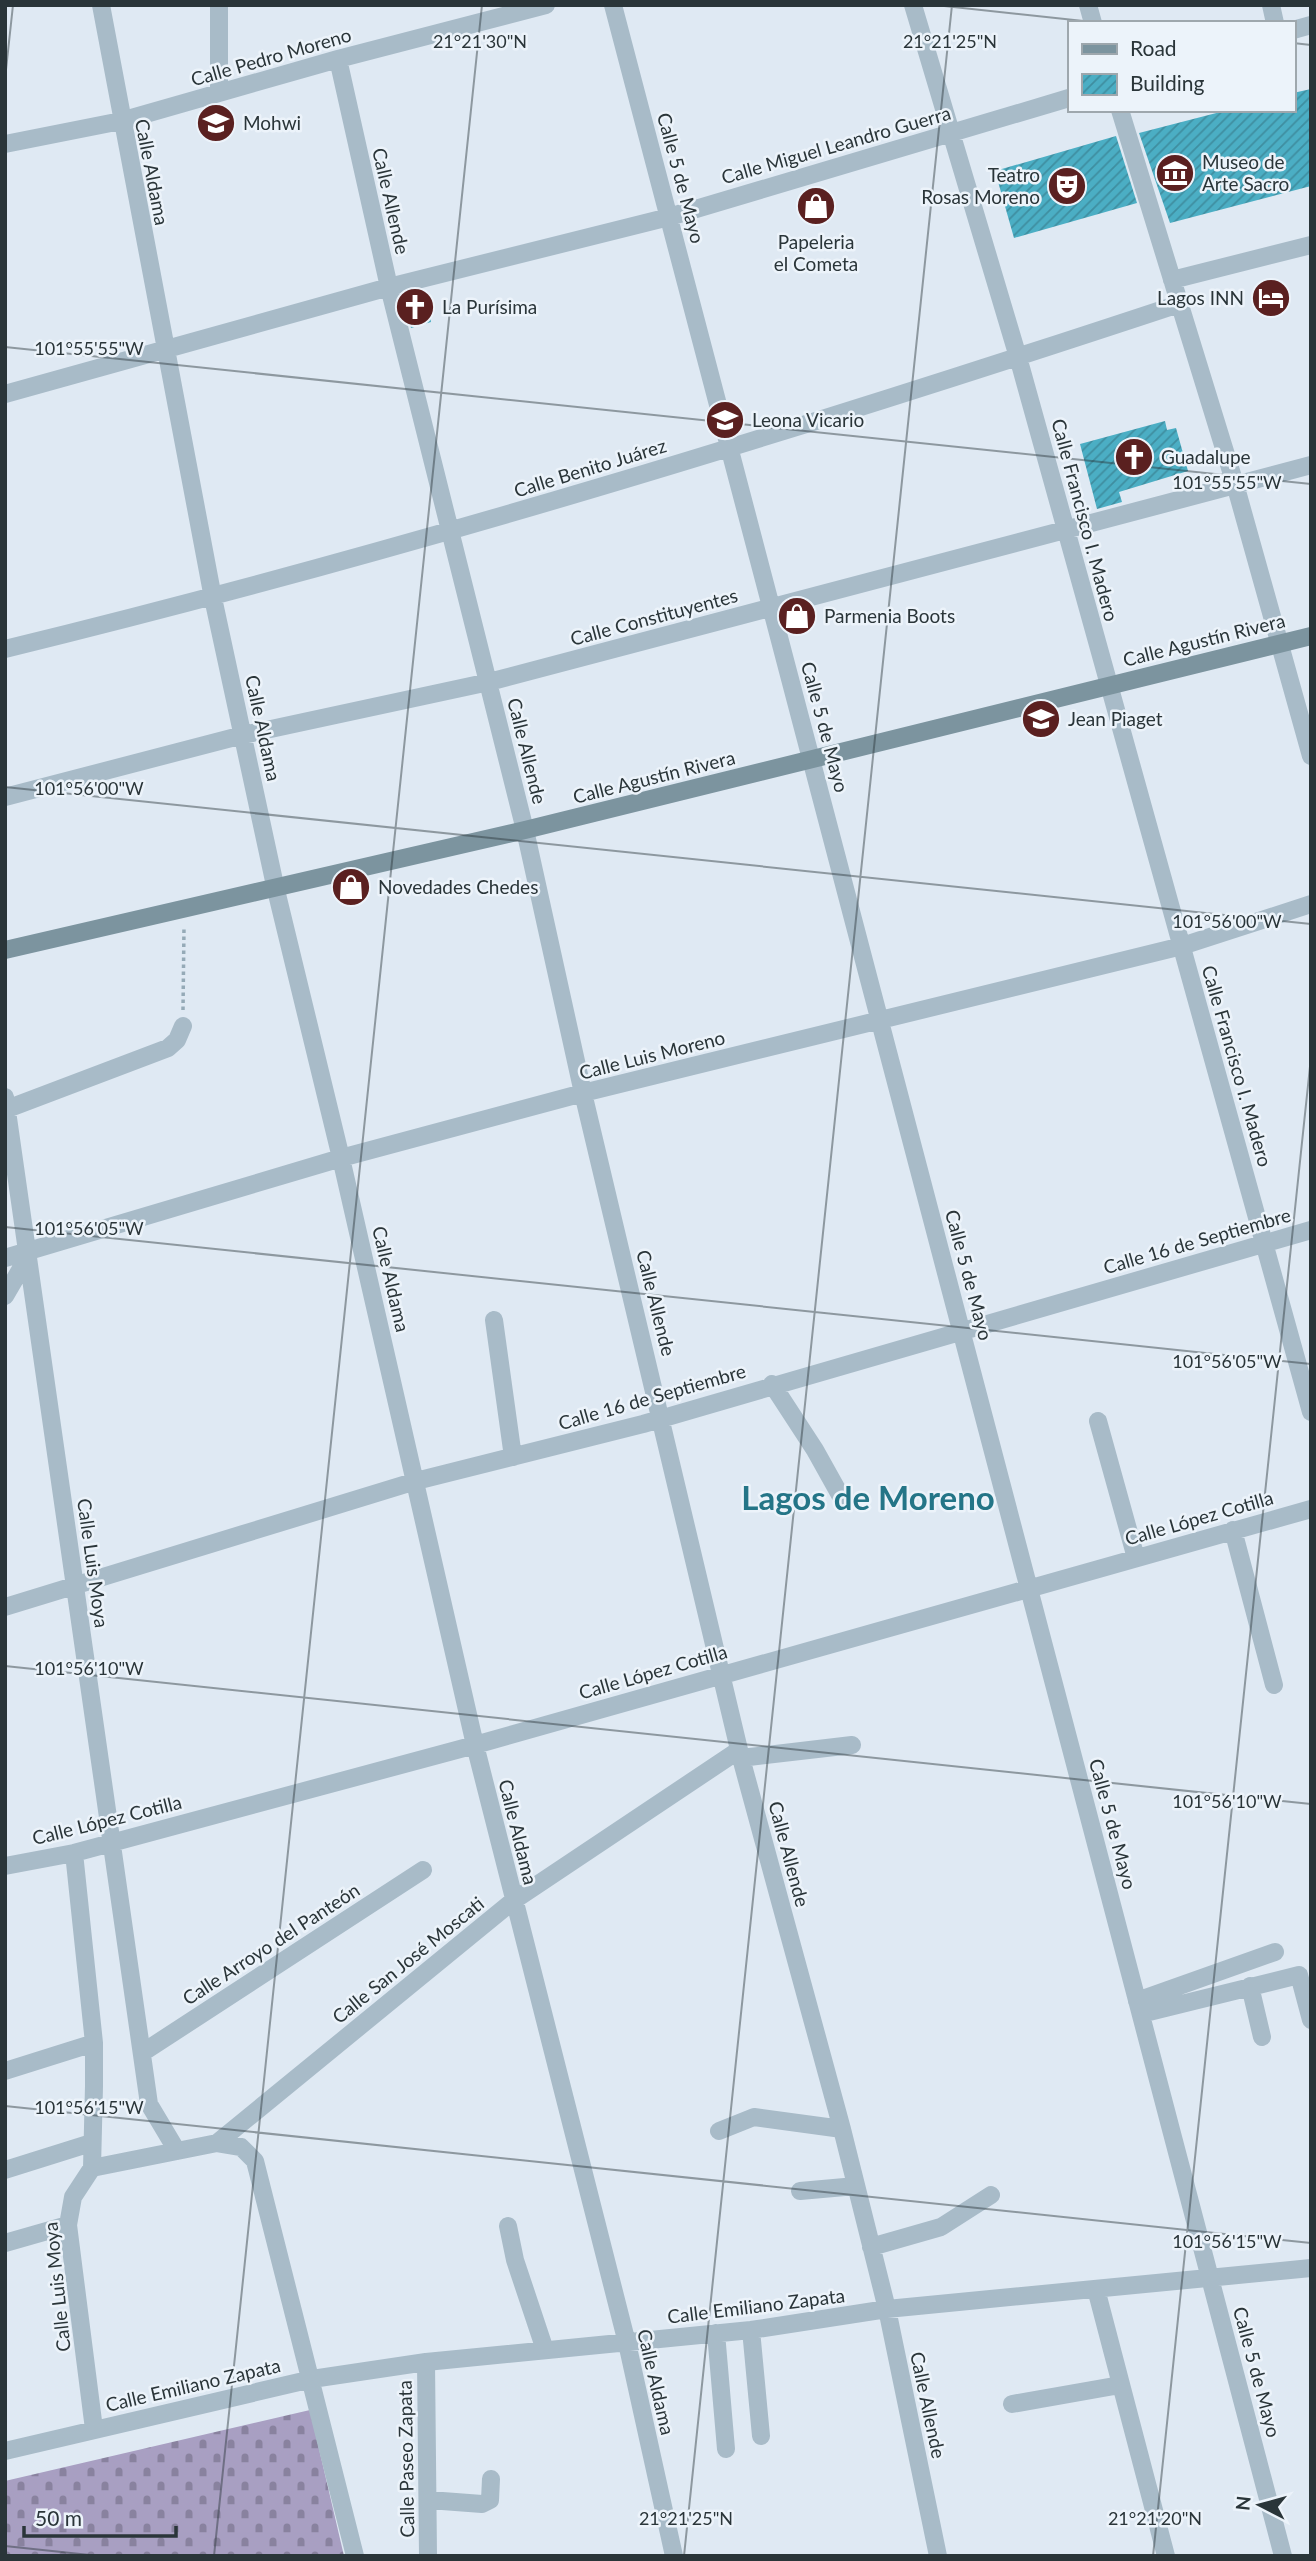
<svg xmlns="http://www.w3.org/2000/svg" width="1316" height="2561" font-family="Lato,sans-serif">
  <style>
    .cemetery { fill: url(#cemetery-stones) }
    .building { fill: url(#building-hatch) }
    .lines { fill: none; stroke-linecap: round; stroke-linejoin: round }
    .path { stroke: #95aab7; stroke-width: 3.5; stroke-dasharray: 3.5 3.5; stroke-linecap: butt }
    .street { stroke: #a8bbc8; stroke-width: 18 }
    .secondary { stroke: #7c949f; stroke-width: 18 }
    .ticks { fill: none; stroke: #2a3539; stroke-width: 2; stroke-opacity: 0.45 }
    .labels { text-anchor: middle; stroke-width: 5; stroke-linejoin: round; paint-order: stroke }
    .street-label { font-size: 19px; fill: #2a3539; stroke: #ecf3fa }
    .poi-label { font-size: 19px; fill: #2a3539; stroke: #ecf3fa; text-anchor: start }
    .town-label { font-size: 33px; font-weight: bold; fill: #247587; stroke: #ecf3fa }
    .ticks-label { font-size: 18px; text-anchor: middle; fill: #2a3539; stroke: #ecf3fa; stroke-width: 5; stroke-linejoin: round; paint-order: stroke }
  </style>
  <defs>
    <pattern id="cemetery-stones" width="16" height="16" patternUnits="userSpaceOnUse" patternTransform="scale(1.75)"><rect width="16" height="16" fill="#a89fc2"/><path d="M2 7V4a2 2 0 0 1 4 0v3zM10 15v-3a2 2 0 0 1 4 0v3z" fill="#89829f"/></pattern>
    <pattern id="building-hatch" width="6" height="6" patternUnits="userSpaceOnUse" patternTransform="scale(1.75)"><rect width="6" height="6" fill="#4baec4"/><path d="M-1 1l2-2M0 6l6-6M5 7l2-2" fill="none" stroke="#3f8ea0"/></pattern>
  </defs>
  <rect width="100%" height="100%" fill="#dfe9f3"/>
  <path class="cemetery" d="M310,2410L344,2556H5V2481Z"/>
  <path class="building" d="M1311,89V186L1170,223L1139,133L1228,110H1293V93Z
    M1116,136L1137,203L1014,238L995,171Z
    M425,290L431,322L411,328L403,295Z
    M1165,421L1167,430L1176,428L1188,471L1119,492L1122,502L1097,509L1080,444Z"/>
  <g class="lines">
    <path class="path" d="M183,1010L184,927"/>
    <path class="street" d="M101,5L213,598L276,890L341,1158L475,1745L627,2343L674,2556
      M613,5L1283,2556
      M913,5L1018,357L1311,1412
      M1088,5L1093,23
      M1271,5L1275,23
      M1293,30L1311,25
      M338,59L389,287L525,830L583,1093L741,1758L842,2129L887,2309L938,2556
      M219,93V5
      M1120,110L1235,484L1311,756
      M5,144L121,121L338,59L546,5
      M1172,280L1311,245
      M5,394L389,287L669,217L1069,98
      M5,649C402,552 792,432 1179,304
      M5,797L243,735L489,682L1311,465
      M5,1097L149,2104L177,2151
      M7,1109L168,1048L177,1040L183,1026
      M5,1258L341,1158L583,1093L1182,946L1311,904
      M5,1296L30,1253
      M494,1320L513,1457
      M772,1384L815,1450L844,1502
      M1098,1421L1136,1558
      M1233,1530L1274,1685
      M5,1607L416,1481L643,1424L1311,1230
      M741,1758L852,1745
      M74,1853L94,2043V2086L92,2168L73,2197L68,2225L94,2429
      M5,1866L74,1853L475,1745L1311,1509
      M1250,1986L1262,2037
      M1137,2001L1275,1952
      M1141,2014L1299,1975L1311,2020
      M142,2053L423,1870
      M5,2071L94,2043
      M719,2131L754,2117L842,2129
      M217,2143L241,2147L255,2161L355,2556
      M92,2168L217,2143L513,1901L739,1750
      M5,2170L91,2143
      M800,2191L856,2186
      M508,2226L515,2260L545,2350
      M5,2243L68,2225
      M871,2247L941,2227L991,2195
      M1096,2289L1166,2556
      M751,2330L761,2436
      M716,2333L726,2449
      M426,2362L428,2556
      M1012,2404L1120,2385
      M5,2451L312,2379L426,2362L751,2330L887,2309L1311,2268
      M429,2500L482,2504L490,2500L491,2479"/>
    <path class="secondary" d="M5,950L525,830L1311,636"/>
  </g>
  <path class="ticks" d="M935,5L1102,23M1293,43L1311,45M5,79L13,5M5,347L1311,484M5,787L1311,924M5,1227L1311,1364M5,1666L1311,1804M5,2106L1311,2243M5,2546L99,2556M214,2556L482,5M684,2556L952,5M1153,2556L1311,1057"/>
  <defs>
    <g id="school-disc" transform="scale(2.0125)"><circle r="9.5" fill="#5a2020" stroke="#ecf3fa"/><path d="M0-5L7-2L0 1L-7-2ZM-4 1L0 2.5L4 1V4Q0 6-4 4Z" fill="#fff"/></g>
    <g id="museum-disc" transform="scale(2.0125)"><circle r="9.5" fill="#5a2020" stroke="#ecf3fa"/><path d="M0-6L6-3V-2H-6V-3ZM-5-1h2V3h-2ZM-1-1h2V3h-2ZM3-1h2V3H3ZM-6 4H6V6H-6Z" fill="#fff"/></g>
    <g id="theatre-disc" transform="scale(2.0125)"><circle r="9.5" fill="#5a2020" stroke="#ecf3fa"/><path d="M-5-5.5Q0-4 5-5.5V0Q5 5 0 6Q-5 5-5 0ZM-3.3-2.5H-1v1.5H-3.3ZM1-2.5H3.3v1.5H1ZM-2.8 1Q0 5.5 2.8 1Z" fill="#fff"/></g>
    <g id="shop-disc" transform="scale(2.0125)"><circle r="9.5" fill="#5a2020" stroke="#ecf3fa"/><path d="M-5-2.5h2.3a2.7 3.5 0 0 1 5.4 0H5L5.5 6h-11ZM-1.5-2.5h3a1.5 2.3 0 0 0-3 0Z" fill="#fff"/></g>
    <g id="hotel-disc" transform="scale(2.0125)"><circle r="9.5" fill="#5a2020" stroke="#ecf3fa"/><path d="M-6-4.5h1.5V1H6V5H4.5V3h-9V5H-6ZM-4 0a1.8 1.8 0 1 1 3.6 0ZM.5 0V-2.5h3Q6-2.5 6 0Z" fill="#fff"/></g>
    <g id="church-disc" transform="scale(2.0125)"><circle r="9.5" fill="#5a2020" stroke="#ecf3fa"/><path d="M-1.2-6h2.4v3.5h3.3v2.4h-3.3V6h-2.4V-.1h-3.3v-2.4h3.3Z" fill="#fff"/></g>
  </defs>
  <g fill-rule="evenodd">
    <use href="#school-disc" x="216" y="123"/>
    <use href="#museum-disc" x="1175" y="173"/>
    <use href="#theatre-disc" x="1067" y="186"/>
    <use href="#shop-disc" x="816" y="206"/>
    <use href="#hotel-disc" x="1271" y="298"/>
    <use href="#church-disc" x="415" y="307"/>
    <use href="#school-disc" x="725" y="420"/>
    <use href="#church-disc" x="1134" y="457"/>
    <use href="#shop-disc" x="797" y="616"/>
    <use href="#school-disc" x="1041" y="719"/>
    <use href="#shop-disc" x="351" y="887"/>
  </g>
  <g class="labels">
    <g class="street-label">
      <text transform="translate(271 57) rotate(-16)" y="7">Calle Pedro Moreno</text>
      <text transform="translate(836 145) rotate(-16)" y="7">Calle Miguel Leandro Guerra</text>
      <text transform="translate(152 172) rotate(79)" y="7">Calle Aldama</text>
      <text transform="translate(681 178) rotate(75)" y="7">Calle 5 de Mayo</text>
      <text transform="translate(391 201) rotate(77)" y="7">Calle Allende</text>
      <text transform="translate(590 468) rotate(-17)" y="7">Calle Benito Juárez</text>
      <text transform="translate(1085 520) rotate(75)" y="7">Calle Francisco I. Madero</text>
      <text transform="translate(654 617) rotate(-15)" y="7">Calle Constituyentes</text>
      <text transform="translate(1204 640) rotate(-14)" y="7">Calle Agustín Rivera</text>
      <text transform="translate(825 727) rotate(75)" y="7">Calle 5 de Mayo</text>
      <text transform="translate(263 728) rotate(78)" y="7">Calle Aldama</text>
      <text transform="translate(527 751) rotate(76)" y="7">Calle Allende</text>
      <text transform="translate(654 777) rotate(-14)" y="7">Calle Agustín Rivera</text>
      <text transform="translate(652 1055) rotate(-14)" y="7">Calle Luis Moreno</text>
      <text transform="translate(1237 1066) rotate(74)" y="7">Calle Francisco I. Madero</text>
      <text transform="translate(1197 1241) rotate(-16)" y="7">Calle 16 de Septiembre</text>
      <text transform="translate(969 1275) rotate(75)" y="7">Calle 5 de Mayo</text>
      <text transform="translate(391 1279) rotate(77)" y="7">Calle Aldama</text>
      <text transform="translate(656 1303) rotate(76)" y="7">Calle Allende</text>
      <text transform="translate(652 1397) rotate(-16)" y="7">Calle 16 de Septiembre</text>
      <text transform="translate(1199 1518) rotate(-16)" y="7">Calle López Cotilla</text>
      <text transform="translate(93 1563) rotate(82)" y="7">Calle Luis Moya</text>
      <text transform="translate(653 1672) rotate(-16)" y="7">Calle López Cotilla</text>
      <text transform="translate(107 1820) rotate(-14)" y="7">Calle López Cotilla</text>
      <text transform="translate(1113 1824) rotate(75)" y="7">Calle 5 de Mayo</text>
      <text transform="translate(518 1832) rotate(76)" y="7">Calle Aldama</text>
      <text transform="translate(789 1854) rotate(75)" y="7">Calle Allende</text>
      <text transform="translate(271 1944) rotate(-33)" y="7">Calle Arroyo del Panteón</text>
      <text transform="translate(408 1960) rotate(-39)" y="7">Calle San José Moscati</text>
      <text transform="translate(57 2287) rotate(-96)" y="7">Calle Luis Moya</text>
      <text transform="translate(756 2306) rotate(-7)" y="7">Calle Emiliano Zapata</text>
      <text transform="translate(1257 2372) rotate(75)" y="7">Calle 5 de Mayo</text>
      <text transform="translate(656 2382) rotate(77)" y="7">Calle Aldama</text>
      <text transform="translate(193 2385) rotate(-13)" y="7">Calle Emiliano Zapata</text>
      <text transform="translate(928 2405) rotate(78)" y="7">Calle Allende</text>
      <text transform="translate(406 2459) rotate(-91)" y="7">Calle Paseo Zapata</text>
    </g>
    <g class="poi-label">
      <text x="243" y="130">Mohwi</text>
      <text x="1202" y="169">Museo de<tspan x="1202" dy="22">Arte Sacro</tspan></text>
      <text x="1040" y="182" text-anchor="end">Teatro<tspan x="1040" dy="22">Rosas Moreno</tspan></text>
      <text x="816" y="249" text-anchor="middle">Papeleria<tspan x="816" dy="22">el Cometa</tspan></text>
      <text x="1244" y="305" text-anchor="end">Lagos INN</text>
      <text x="442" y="314">La Purísima</text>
      <text x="752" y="427">Leona Vicario</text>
      <text x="1161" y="464">Guadalupe</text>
      <text x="824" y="623">Parmenia Boots</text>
      <text x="1068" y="726">Jean Piaget</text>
      <text x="378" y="894">Novedades Chedes</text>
    </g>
    <g class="town-label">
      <text x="868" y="1510">Lagos de Moreno</text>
    </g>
  </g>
  <g class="ticks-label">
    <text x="480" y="48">21°21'30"N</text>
    <text x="950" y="48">21°21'25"N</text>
    <text x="89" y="355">101°55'55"W</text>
    <text x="1227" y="489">101°55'55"W</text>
    <text x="89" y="795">101°56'00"W</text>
    <text x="1227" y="928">101°56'00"W</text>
    <text x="89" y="1235">101°56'05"W</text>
    <text x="1227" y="1368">101°56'05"W</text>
    <text x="89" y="1675">101°56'10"W</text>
    <text x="1227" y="1808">101°56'10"W</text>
    <text x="89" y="2114">101°56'15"W</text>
    <text x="1227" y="2248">101°56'15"W</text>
    <text x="686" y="2525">21°21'25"N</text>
    <text x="1155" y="2525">21°21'20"N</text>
  </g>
  <rect width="1316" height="2561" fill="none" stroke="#2a3539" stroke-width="14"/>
  <rect x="1068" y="21" width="228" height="91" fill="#ecf3fa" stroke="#9ea7ad" stroke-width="2"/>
  <rect x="1082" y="44" width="35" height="10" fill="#7c949f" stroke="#9ea7ad" stroke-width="2"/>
  <text x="1130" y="56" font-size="21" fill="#2a3539">Road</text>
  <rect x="1082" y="74" width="35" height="21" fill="url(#building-hatch)" stroke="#9ea7ad" stroke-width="2"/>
  <text x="1130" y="91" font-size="21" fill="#2a3539">Building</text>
  <g transform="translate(1260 2505) rotate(276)" stroke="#ecf3fa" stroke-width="5" paint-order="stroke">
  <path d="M0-5L12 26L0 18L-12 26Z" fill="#2a3539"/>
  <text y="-10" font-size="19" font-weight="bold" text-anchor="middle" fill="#2a3539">N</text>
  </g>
  <path d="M24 2526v10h152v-10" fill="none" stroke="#2a3539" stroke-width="3.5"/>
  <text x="35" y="2526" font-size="21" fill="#2a3539" stroke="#ecf3fa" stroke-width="5" paint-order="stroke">50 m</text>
</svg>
